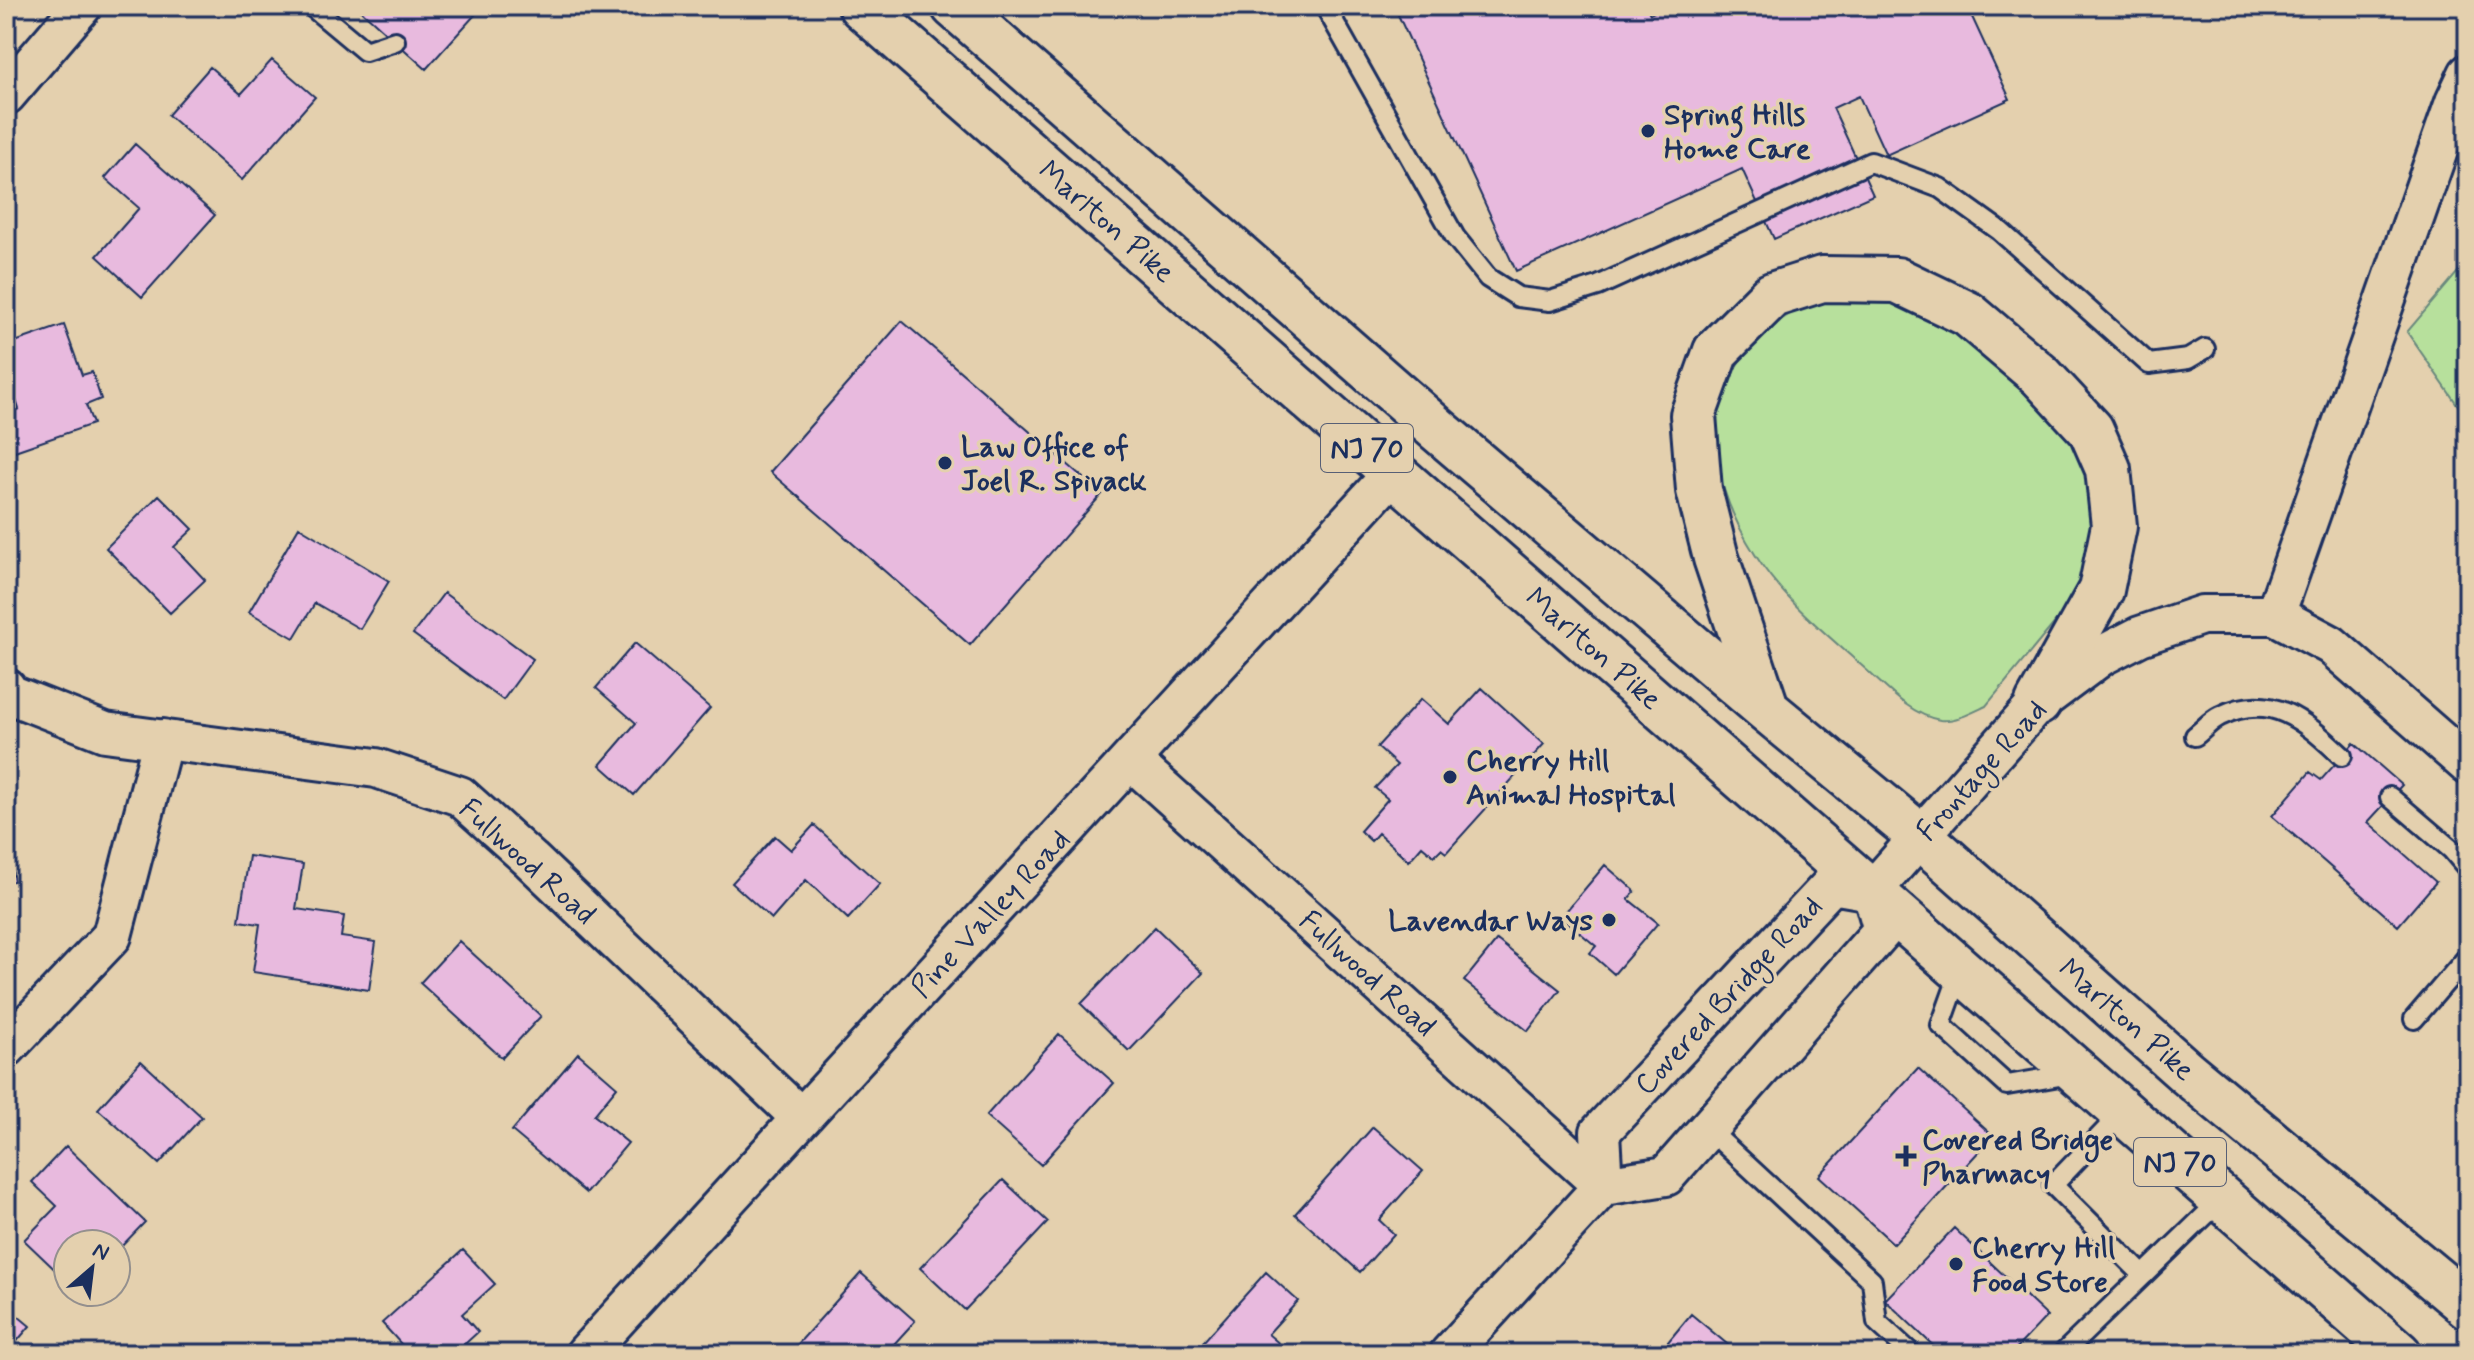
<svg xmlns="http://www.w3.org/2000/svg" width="2474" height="1360" font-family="Mynerve,sans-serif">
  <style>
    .green { fill: #b7e09c; stroke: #69887d; stroke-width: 2 }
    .building { fill: #e8bade; stroke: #1b2f5e; stroke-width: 2 }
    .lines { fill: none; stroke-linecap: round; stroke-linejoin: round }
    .lane-casing { stroke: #1b2f5e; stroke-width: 24 }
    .street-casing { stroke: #1b2f5e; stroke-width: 44 }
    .highway-casing { stroke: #1b2f5e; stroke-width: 50 }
    .lane { stroke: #e4d0ae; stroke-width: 18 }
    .street { stroke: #e4d0ae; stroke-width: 38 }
    .highway { stroke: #e4d0ae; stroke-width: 44 }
    .poi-dot { fill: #1b2f5e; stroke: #e4d0ae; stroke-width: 3 }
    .labels { text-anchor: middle; stroke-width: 7; stroke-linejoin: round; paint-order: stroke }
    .shield { fill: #e4d0ae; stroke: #575f76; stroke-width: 2 }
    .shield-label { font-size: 28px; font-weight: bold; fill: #1b2f5e }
    .poi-label { font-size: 30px; font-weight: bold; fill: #1b2f5e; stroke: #e4d0ae; text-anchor: start }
    .street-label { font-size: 30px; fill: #1b2f5e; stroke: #e4d0ae }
  </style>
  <rect width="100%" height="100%" fill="#e4d0ae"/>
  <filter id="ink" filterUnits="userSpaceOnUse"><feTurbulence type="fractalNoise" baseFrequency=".0125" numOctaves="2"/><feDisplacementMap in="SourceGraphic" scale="16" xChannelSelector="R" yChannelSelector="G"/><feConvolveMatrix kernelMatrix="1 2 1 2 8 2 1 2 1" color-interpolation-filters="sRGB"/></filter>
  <g filter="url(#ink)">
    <path class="green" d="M2468,260V420L2407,332Z
      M1856,295L1912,305L1946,323L2054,418L2075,445L2092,480L2096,541L2076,597L1986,706C1973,712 1955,722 1940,720C1909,715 1883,684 1861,665C1823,631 1783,599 1756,556C1738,528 1722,493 1717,460C1706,387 1755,318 1826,299C1835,296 1846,296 1856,295Z"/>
    <path class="building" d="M356,6H483L426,69Z
      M1394,6H1646L1650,14L1667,6H1967L2010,99L1886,155L1859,96L1833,108L1873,195L1774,239L1742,169L1516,271Z
      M272,60L315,97L242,180L168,115L210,67L241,94Z
      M135,144L215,215L142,297L97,256L139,208L105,178Z
      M902,321L1102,494L970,645L770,472Z
      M64,325L82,375L92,372L101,399L86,405L93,424L6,454V413L19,409L6,370V345Z
      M159,495L193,529L174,547L205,580L170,613L106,548Z
      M299,527L389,581L360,629L315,603L294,638L249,612Z
      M444,593L533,659L503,700L413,634Z
      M635,643L710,708L634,795L600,765L636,723L596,688Z
      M1482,688L1544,744L1446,853L1441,849L1434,856L1422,846L1409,861L1378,833L1371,841L1360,831L1388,799L1375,788L1397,765L1377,747L1421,699L1449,724Z
      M2354,743L2402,785L2368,822L2436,882L2398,926L2272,816L2310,772L2321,780Z
      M814,825L880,884L848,919L806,880L772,919L732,883L775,836L791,850Z
      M6,835L14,881L6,882Z
      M249,856L303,864L296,909L344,916L341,937L376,942L369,990L253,972L260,924L239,921Z
      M1605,865L1635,891L1628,899L1658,923L1614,974L1590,953L1596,946L1561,917Z
      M1155,927L1203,973L1129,1051L1081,1004Z
      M1497,940L1560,990L1528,1031L1464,981Z
      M459,941L541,1016L502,1058L420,983Z
      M1059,1034L1114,1083L1041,1165L986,1116Z
      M578,1053L617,1087L594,1115L628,1143L586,1193L512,1131Z
      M141,1061L202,1117L159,1164L98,1109Z
      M1918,1068L1993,1136L1894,1244L1819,1176Z
      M1373,1127L1423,1171L1379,1220L1394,1234L1360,1272L1295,1214Z
      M66,1146L145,1222L116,1252V1244H68V1282L24,1240L57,1206L32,1182Z
      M1003,1180L1048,1222L965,1310L920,1268Z
      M1954,1228L2047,1316L2011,1354H1942L1885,1300Z
      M463,1250L495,1284L462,1314L478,1332L454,1354H410L382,1323Z
      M1266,1272L1298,1301L1268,1334L1281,1345L1273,1354H1197L1194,1352Z
      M861,1273L915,1321L885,1354H789Z
      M6,1306L30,1326L6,1354Z
      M1691,1314L1739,1354H1658Z"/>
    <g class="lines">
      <g class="lane-casing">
        <path id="lane" d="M311,6L365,51L395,41
          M1325,6L1455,237L1488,278L1518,297L1550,301L1598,286L1871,162L1940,188L2000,231L2149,364L2188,359L2205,349
          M2195,736C2203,730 2211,720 2220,716C2273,690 2306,723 2342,756
          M2390,797L2452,850L2468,869
          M1960,972L1941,1025L2007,1085L2071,1074
          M2414,1019L2468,956
          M2123,1112L2053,1185L2143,1275
          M1708,1129L1872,1281L1877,1322L1912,1354
          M2062,1354L2222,1199"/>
      </g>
      <g class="street-casing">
        <path id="street" d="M6,95L82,6
          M2275,615L2455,102L2468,74
          M6,688L9,694L105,732L376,768L460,796L531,860L800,1117
          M1132,761L1603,1186
          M1872,891L2038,703L2101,656L2140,636L2202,615H2275L2331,645L2468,765
          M6,1048L112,936L163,739
          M1603,1186L1600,1132L1832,884L1872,891
          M585,1354L1394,472
          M1449,1354L1603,1186L1666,1176L1883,930L1872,891"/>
      </g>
      <g class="highway-casing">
        <path id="highway" d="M861,6L2399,1354
          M954,6L1438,430L1767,710L1921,837L2186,1072L2468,1306
          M1767,710L1716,558L1699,490L1693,415L1716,351L1772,295L1822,279L1897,280L1968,314L2041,376L2091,430L2108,469L2114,526L2101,590L2038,703"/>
      </g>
      <use href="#lane" class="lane"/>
      <use href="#street" class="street"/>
      <use href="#highway" class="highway"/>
    </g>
  </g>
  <g class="poi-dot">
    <circle cx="1648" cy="131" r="8"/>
    <circle cx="945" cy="463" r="8"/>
    <circle cx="1450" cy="777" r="8"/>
    <circle cx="1609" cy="920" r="8"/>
    <path d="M1902 1144h8v8h8v8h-8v8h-8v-8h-8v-8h8z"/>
    <circle cx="1956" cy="1264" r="8"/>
  </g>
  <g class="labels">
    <g class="shield">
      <rect x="1321" y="424" width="92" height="48" rx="6"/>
      <rect x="2134" y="1138" width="92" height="48" rx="6"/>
    </g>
    <g class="shield-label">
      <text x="1367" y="458">NJ 70</text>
      <text x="2180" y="1172">NJ 70</text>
    </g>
    <g class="poi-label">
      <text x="1664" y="124">Spring Hills<tspan x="1664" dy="34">Home Care</tspan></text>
      <text x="961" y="456">Law Office of<tspan x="961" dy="34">Joel R. Spivack</tspan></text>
      <text x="1466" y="770">Cherry Hill<tspan x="1466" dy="34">Animal Hospital</tspan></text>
      <text x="1593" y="930" text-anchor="end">Lavendar Ways</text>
      <text x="1922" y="1149">Covered Bridge<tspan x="1922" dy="34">Pharmacy</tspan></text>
      <text x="1972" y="1257">Cherry Hill<tspan x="1972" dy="34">Food Store</tspan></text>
    </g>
    <g class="street-label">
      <text transform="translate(1107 221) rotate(41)" y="10">Marlton Pike</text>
      <text transform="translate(1594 648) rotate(41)" y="10">Marlton Pike</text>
      <text transform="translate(1981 770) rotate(-48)" y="10">Frontage Road</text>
      <text transform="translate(528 861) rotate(42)" y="10">Fullwood Road</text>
      <text transform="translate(990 913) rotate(-47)" y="10">Pine Valley Road</text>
      <text transform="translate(1368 973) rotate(42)" y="10">Fullwood Road</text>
      <text transform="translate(1728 995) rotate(-47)" y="10">Covered Bridge Road</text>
      <text transform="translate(2127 1019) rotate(41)" y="10">Marlton Pike</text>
    </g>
  </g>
  <rect width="2474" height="1360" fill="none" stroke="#e4d0ae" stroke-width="32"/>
  <rect x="16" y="16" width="2442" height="1328" fill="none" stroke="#1b2f5e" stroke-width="3" filter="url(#ink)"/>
  <g transform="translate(92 1268) rotate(28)"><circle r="38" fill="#e4d0ae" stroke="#94908e" stroke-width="2"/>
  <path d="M0-6L14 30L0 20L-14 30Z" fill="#1b2f5e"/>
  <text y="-12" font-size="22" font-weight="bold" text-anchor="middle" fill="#1b2f5e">N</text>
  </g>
</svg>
